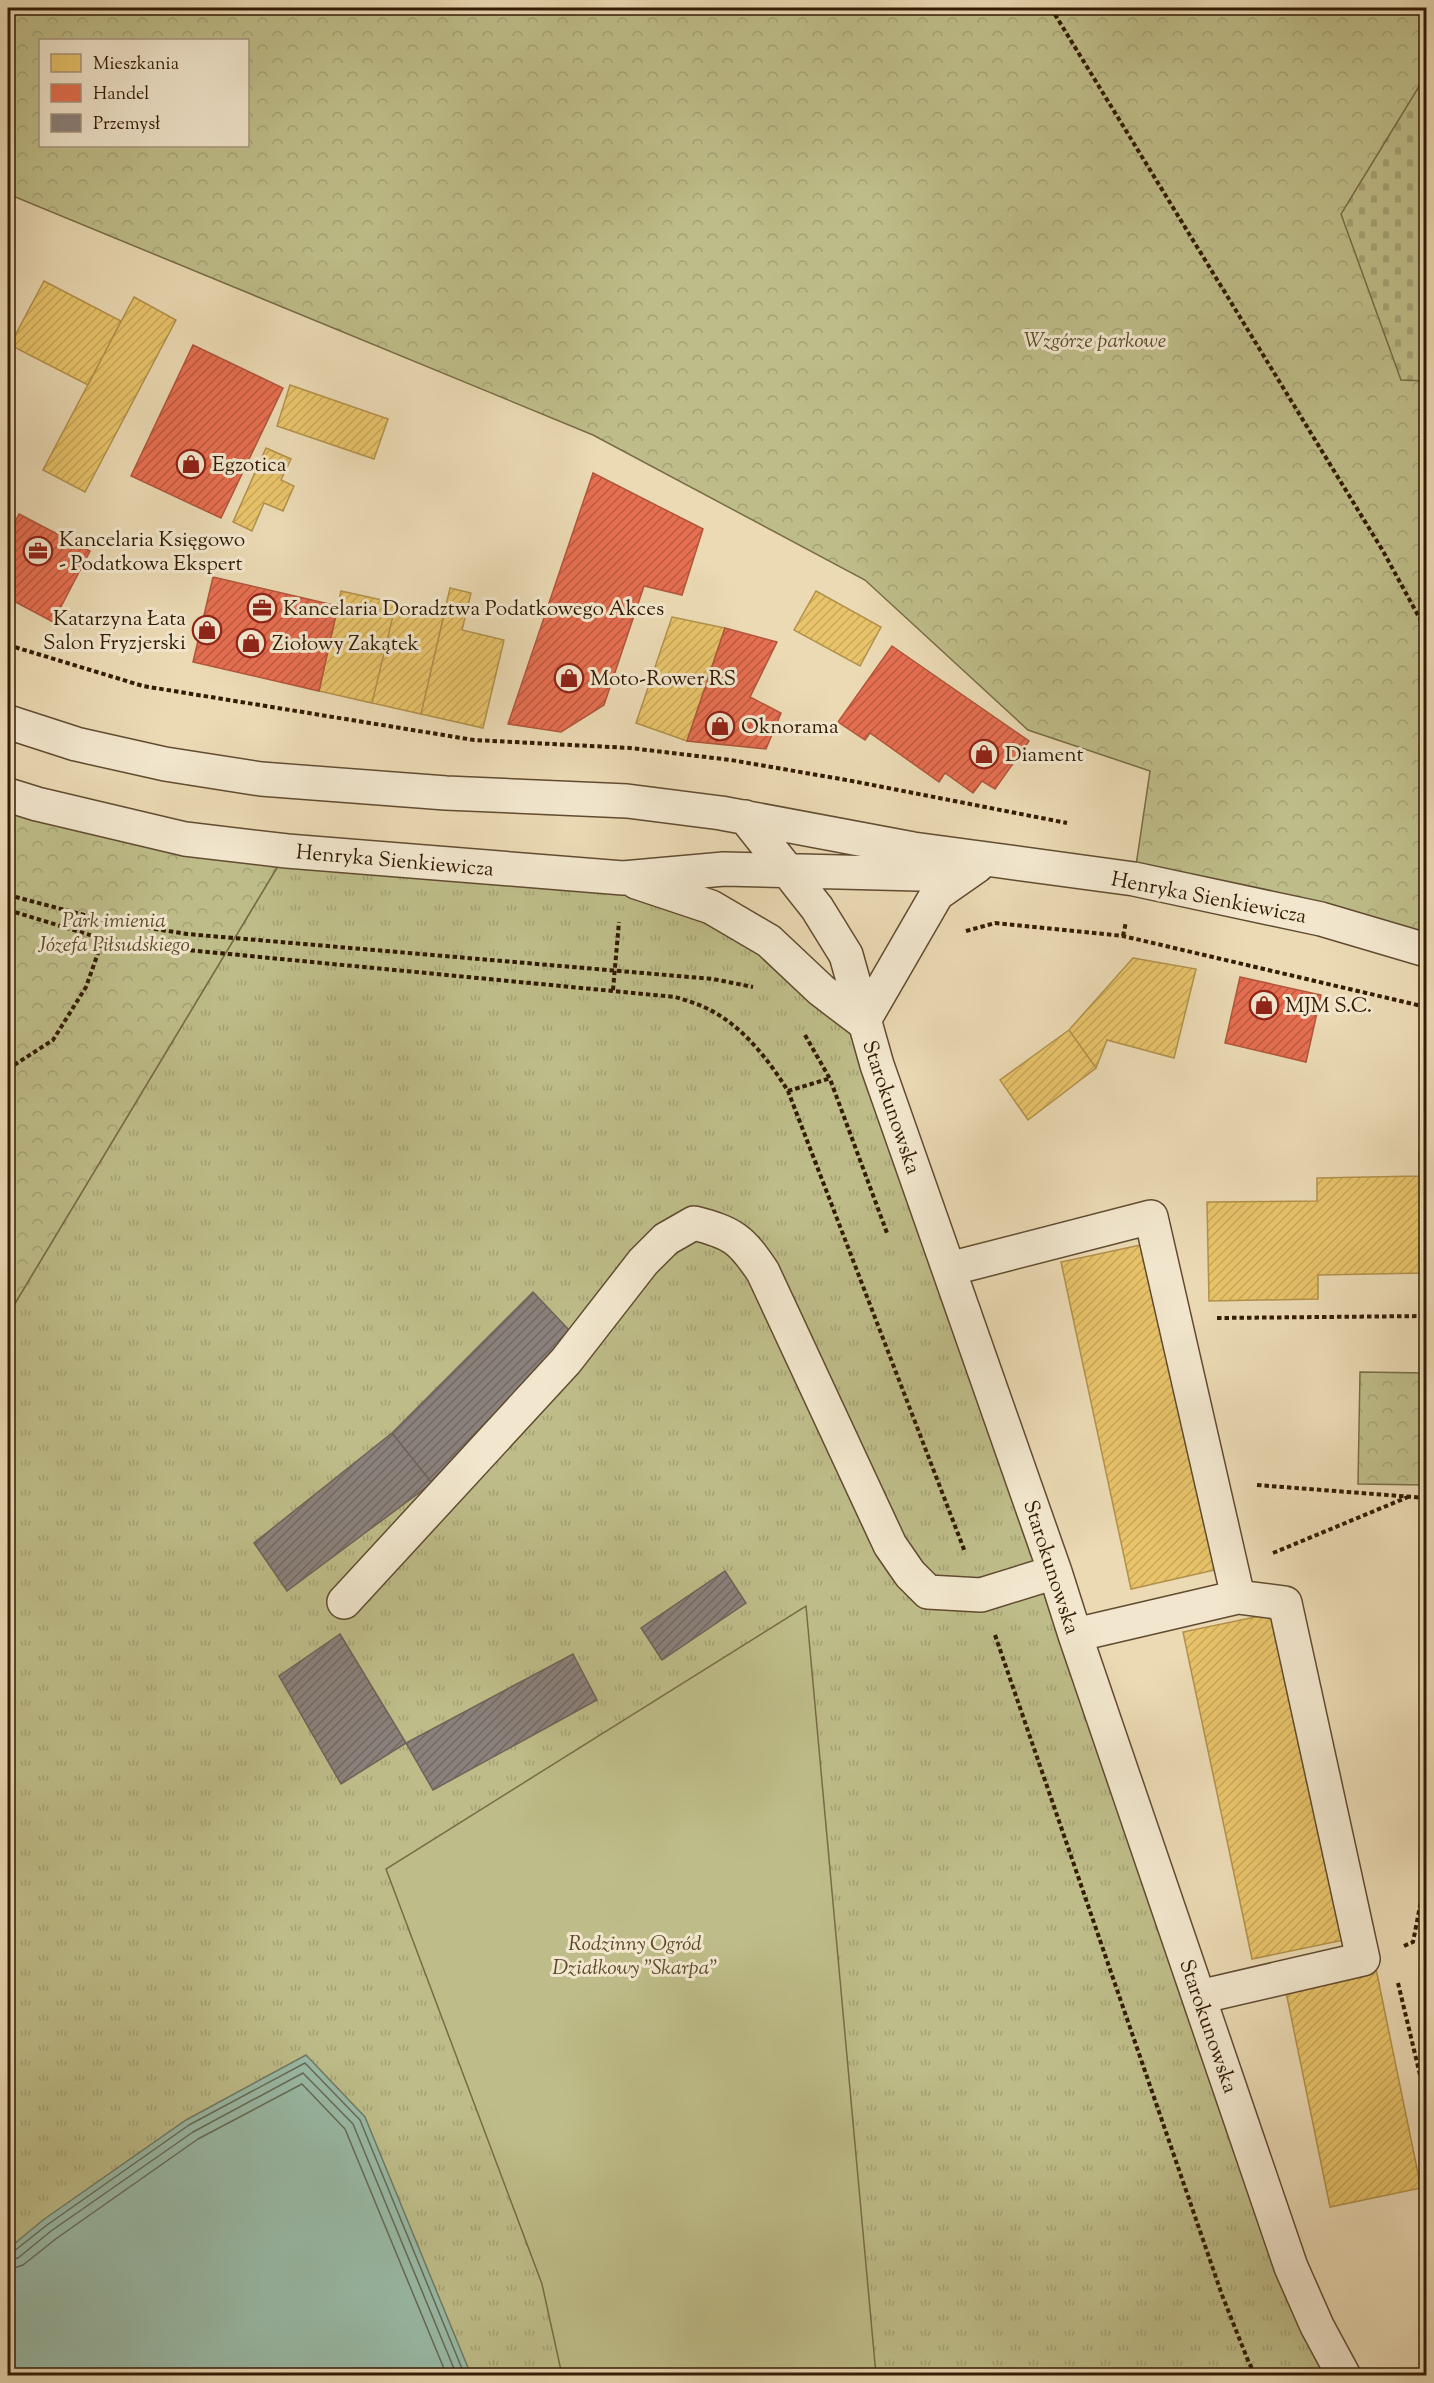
<svg xmlns="http://www.w3.org/2000/svg" width="1434" height="2383" font-family="'Sorts Mill Goudy',serif">
  <style>
    .grass { fill: url(#grass-tufts); stroke: #786c46; stroke-width: 1.5 }
    .forest { fill: url(#forest-crowns); stroke: #786c46; stroke-width: 1.5; fill-rule: evenodd }
    .cemetery { fill: url(#cemetery-stones); stroke: #786c46; stroke-width: 1.5 }
    .garden { fill: #bebd89; stroke: #786c46; stroke-width: 1.5 }
    .water { fill: #99bba8; stroke: #707b66; stroke-width: 1.5 }
    .homes { fill: url(#homes-hatch); stroke: #b2914b; stroke-width: 1.5 }
    .shops { fill: url(#shops-hatch); stroke: #b1563a; stroke-width: 1.5 }
    .industry { fill: url(#industry-hatch); stroke: #706258; stroke-width: 1.5 }
    .lines { fill: none; stroke-linecap: round; stroke-linejoin: round }
    .shore { stroke: #666b56; stroke-width: 1.5 }
    .minor-casing { stroke: #614b30; stroke-width: 36 }
    .path { stroke: #331b04; stroke-width: 4; stroke-dasharray: 4.5 3; stroke-linecap: butt }
    .minor { stroke: #f2e7ce; stroke-width: 33 }
    .labels { text-anchor: middle; stroke-width: 6; stroke-linejoin: round; paint-order: stroke }
    .park-label { font-size: 21px; font-style: italic; fill: #5d4c2c; stroke: #f2e7ce }
    .poi-label { font-size: 21px; fill: #331b04; stroke: #f2e7ce; text-anchor: start }
    .street-label { font-size: 21px; fill: #331b04; stroke: #f2e7ce }
  </style>
  <defs>
    <pattern id="grass-tufts" width="24" height="20" patternUnits="userSpaceOnUse" patternTransform="scale(1.5)"><rect width="24" height="20" fill="#bebd89"/><path d="M3 7l-1-3M5 7V3M7 7l1-3M15 17l-1-3M17 17v-4M19 17l1-3" fill="none" stroke="#a4a275"/></pattern>
    <pattern id="forest-crowns" width="20" height="18" patternUnits="userSpaceOnUse" patternTransform="scale(1.5)"><rect width="20" height="18" fill="#bebd89"/><path d="M2 6a3 3 0 1 1 6 0M12 15a3 3 0 1 1 6 0" fill="none" stroke="#a4a275"/></pattern>
    <pattern id="cemetery-stones" width="16" height="16" patternUnits="userSpaceOnUse" patternTransform="scale(1.5)"><rect width="16" height="16" fill="#bebd89"/><path d="M2 7V4a2 2 0 0 1 4 0v3zM10 15v-3a2 2 0 0 1 4 0v3z" fill="#a4a275"/></pattern>
    <pattern id="homes-hatch" width="6" height="6" patternUnits="userSpaceOnUse" patternTransform="scale(1.5)"><rect width="6" height="6" fill="#e9c46a"/><path d="M-1 1l2-2M0 6l6-6M5 7l2-2" fill="none" stroke="#c8a85a"/></pattern>
    <pattern id="shops-hatch" width="6" height="6" patternUnits="userSpaceOnUse" patternTransform="scale(1.5)"><rect width="6" height="6" fill="#e76f51"/><path d="M-1 1l2-2M0 6l6-6M5 7l2-2" fill="none" stroke="#bc5a41"/></pattern>
    <pattern id="industry-hatch" width="6" height="6" patternUnits="userSpaceOnUse" patternTransform="scale(1.5)"><rect width="6" height="6" fill="#8a817c"/><path d="M-1 1l2-2M0 6l6-6M5 7l2-2" fill="none" stroke="#716963"/></pattern>
  </defs>
  <rect width="100%" height="100%" fill="#ebdab4"/>
  <filter id="stains"><feTurbulence type="fractalNoise" baseFrequency=".00333" numOctaves="4"/><feColorMatrix values="0 0 0 0 .2 0 0 0 0 .09 0 0 0 0 .02 0 0 0 .5 -.17"/></filter>
  <radialGradient id="worn" r=".72"><stop offset=".6" stop-color="#630" stop-opacity="0"/><stop offset="1" stop-color="#630" stop-opacity=".3"/></radialGradient>
  <path class="grass" d="M287,851L623,878L711,907L863,1022L1344,2375H8V1315Z"/>
  <path class="forest" d="M8,8H1426V950L1134,879L1150,771L1028,730L865,580L593,435L8,194ZM40,40H248V146H40Z
    M8,795L287,851L8,1315Z
    M1360,1372L1426,1373V1485L1358,1484Z"/>
  <path class="cemetery" d="M1426,75V381L1401,380L1341,214Z"/>
  <path class="garden" d="M806,1606L876,2375H562L542,2284L386,1869Z"/>
  <path class="water" d="M306,2055L365,2117L471,2375H8V2249L43,2220L186,2120Z"/>
  <path class="homes" d="M44,281L121,321L88,385L10,345Z
    M134,297L176,320L85,492L43,470Z
    M290,385L388,419L374,459L277,426Z
    M266,448L291,459L281,480L294,486L283,511L264,503L252,531L233,522Z
    M450,588L471,593L462,630L504,640L483,728L421,714Z
    M341,591L396,603L372,703L319,691Z
    M816,591L881,627L860,666L794,630Z
    M396,603L444,615L421,714L372,703Z
    M672,617L725,628L687,741L636,723Z
    M1133,958L1196,969L1174,1058L1107,1040L1096,1068L1069,1030Z
    M1069,1030L1096,1068L1028,1120L1000,1080Z
    M1419,1151H1426L1425,1273L1318,1275V1299L1209,1301L1207,1202L1317,1201V1178L1420,1176Z
    M1150,1243L1219,1569L1131,1589L1061,1262Z
    M1274,1613L1344,1940L1252,1959L1183,1632Z
    M1375,1964L1421,2188L1330,2207L1284,1982Z"/>
  <path class="shops" d="M193,345L283,388L221,518L131,476Z
    M593,473L703,529L682,595L644,586L604,705L561,732L508,724Z
    M19,514L90,551L53,622L8,598V536Z
    M213,577L338,606L319,691L193,662Z
    M725,628L777,642L750,697L781,713L766,749L687,741Z
    M892,646L1029,741L995,789L982,781L973,793L945,773L939,782L870,733L865,740L838,722Z
    M1240,977L1321,995L1306,1062L1225,1043Z"/>
  <path class="industry" d="M533,1292L570,1331L432,1483L392,1433Z
    M392,1433L432,1483L287,1591L254,1543Z
    M725,1571L746,1603L662,1660L641,1628Z
    M340,1634L406,1743L341,1784L279,1676Z
    M573,1654L597,1700L433,1790L406,1743Z"/>
  <g class="lines">
    <path class="shore" d="M8,2254L13,2252L47,2225L189,2125L305,2063L360,2120L465,2376
      M8,2261L18,2258L51,2231L193,2132L303,2073L353,2124L457,2376
      M8,2270L23,2265L57,2238L198,2139L302,2084L345,2129L447,2376"/>
    <g class="minor-casing">
      <path id="minor" d="M8,722L76,744L165,764L261,779L446,793L627,801L721,813L913,849L1134,879L1321,919L1426,950
        M8,795L37,804L185,839L287,851L623,878L724,869L918,874L965,864
        M745,817L817,908L846,955L877,1065L1055,1572L1075,1635L1291,2267L1317,2326L1344,2376
        M636,882L711,907L769,941L821,990L863,1022
        M863,1022L937,894L977,866
        M949,1269L1151,1217L1238,1597L1075,1635
        M344,1602L566,1361L643,1262L666,1239L694,1223C733,1233 741,1239 763,1272L890,1545L910,1574L928,1592L981,1595L1055,1572
        M1199,1997L1363,1959L1285,1603L1238,1597"/>
    </g>
    <path class="path" d="M1051,8L1383,551L1426,630
      M8,645L143,686L474,740L630,748L731,760L852,781L1067,823
      M8,895L111,922L187,934L713,979L753,987
      M8,910L103,939L177,949L675,997C685,1000 696,1003 706,1008C742,1025 768,1059 788,1091L965,1552
      M966,931L995,923L1123,936L1426,1007
      M1123,936L1126,922
      M613,990L619,922
      M805,1035L830,1079L887,1233
      M8,1069L53,1040L86,987L103,939
      M788,1091L831,1078
      M1217,1318L1426,1316
      M1257,1485L1426,1498
      M1273,1553L1408,1497
      M995,1635L1222,2295L1249,2363L1256,2376
      M1422,1896L1426,1859
      M1404,1946L1413,1942L1422,1896L1426,1891
      M1398,1983L1426,2100"/>
    <use href="#minor" class="minor"/>
  </g>
  <defs>
    <g id="shop-ring" transform="scale(1.5)"><circle r="9.5" fill="#f2e7ce" stroke="#8f2418" stroke-width="1.5"/><path d="M-5-2.5h2.3a2.7 3.5 0 0 1 5.4 0H5L5.5 6h-11ZM-1.5-2.5h3a1.5 2.3 0 0 0-3 0Z" fill="#8f2418"/></g>
    <g id="office-ring" transform="scale(1.5)"><circle r="9.5" fill="#f2e7ce" stroke="#8f2418" stroke-width="1.5"/><path d="M-6-3h4V-5.5h4V-3h4V5H-6ZM-1-4.5V-3h2v-1.5ZM-6 0V1H6V0Z" fill="#8f2418"/></g>
  </defs>
  <g fill-rule="evenodd">
    <use href="#shop-ring" x="191" y="464"/>
    <use href="#office-ring" x="38" y="551"/>
    <use href="#office-ring" x="262" y="608"/>
    <use href="#shop-ring" x="207" y="630"/>
    <use href="#shop-ring" x="251" y="643"/>
    <use href="#shop-ring" x="569" y="678"/>
    <use href="#shop-ring" x="720" y="726"/>
    <use href="#shop-ring" x="984" y="754"/>
    <use href="#shop-ring" x="1264" y="1005"/>
  </g>
  <g class="labels">
    <g class="park-label">
      <text x="1095" y="347">Wzgórze parkowe</text>
      <text x="114" y="927">Park imienia<tspan x="114" dy="24">Józefa Piłsudskiego</tspan></text>
      <text x="635" y="1950">Rodzinny Ogród<tspan x="635" dy="24">Działkowy "Skarpa"</tspan></text>
    </g>
    <g class="poi-label">
      <text x="212" y="471">Egzotica</text>
      <text x="59" y="546">Kancelaria Księgowo<tspan x="59" dy="24">- Podatkowa Ekspert</tspan></text>
      <text x="283" y="615">Kancelaria Doradztwa Podatkowego Akces</text>
      <text x="186" y="625" text-anchor="end">Katarzyna Łata<tspan x="186" dy="24">Salon Fryzjerski</tspan></text>
      <text x="272" y="650">Ziołowy Zakątek</text>
      <text x="590" y="685">Moto-Rower RS</text>
      <text x="741" y="733">Oknorama</text>
      <text x="1005" y="761">Diament</text>
      <text x="1285" y="1012">MJM S.C.</text>
    </g>
    <g class="street-label">
      <text transform="translate(395 860) rotate(5)" y="7">Henryka Sienkiewicza</text>
      <text transform="translate(1209 897) rotate(11)" y="7">Henryka Sienkiewicza</text>
      <text transform="translate(892 1107) rotate(71)" y="7">Starokunowska</text>
      <text transform="translate(1052 1567) rotate(72)" y="7">Starokunowska</text>
      <text transform="translate(1209 2026) rotate(71)" y="7">Starokunowska</text>
    </g>
  </g>
  <rect width="1434" height="2383" fill="none" stroke="#ebdab4" stroke-width="30"/>
  <rect x="9" y="9" width="1416" height="2365" fill="none" stroke="#331b04" stroke-width="3"/>
  <rect x="15" y="15" width="1404" height="2353" fill="none" stroke="#331b04" stroke-width="1.5"/>
  <rect x="39" y="39" width="210" height="108" fill="#f2e7ce" stroke="#a6957d" stroke-width="1.5"/>
  <rect x="51" y="54" width="30" height="18" fill="#e9c46a" stroke="#a6957d" stroke-width="1.5"/>
  <text x="93" y="69" font-size="18" fill="#331b04">Mieszkania</text>
  <rect x="51" y="84" width="30" height="18" fill="#e76f51" stroke="#a6957d" stroke-width="1.5"/>
  <text x="93" y="99" font-size="18" fill="#331b04">Handel</text>
  <rect x="51" y="114" width="30" height="18" fill="#8a817c" stroke="#a6957d" stroke-width="1.5"/>
  <text x="93" y="129" font-size="18" fill="#331b04">Przemysł</text>
  <rect width="100%" height="100%" filter="url(#stains)"/>
  <rect width="100%" height="100%" fill="url(#worn)"/>
</svg>
